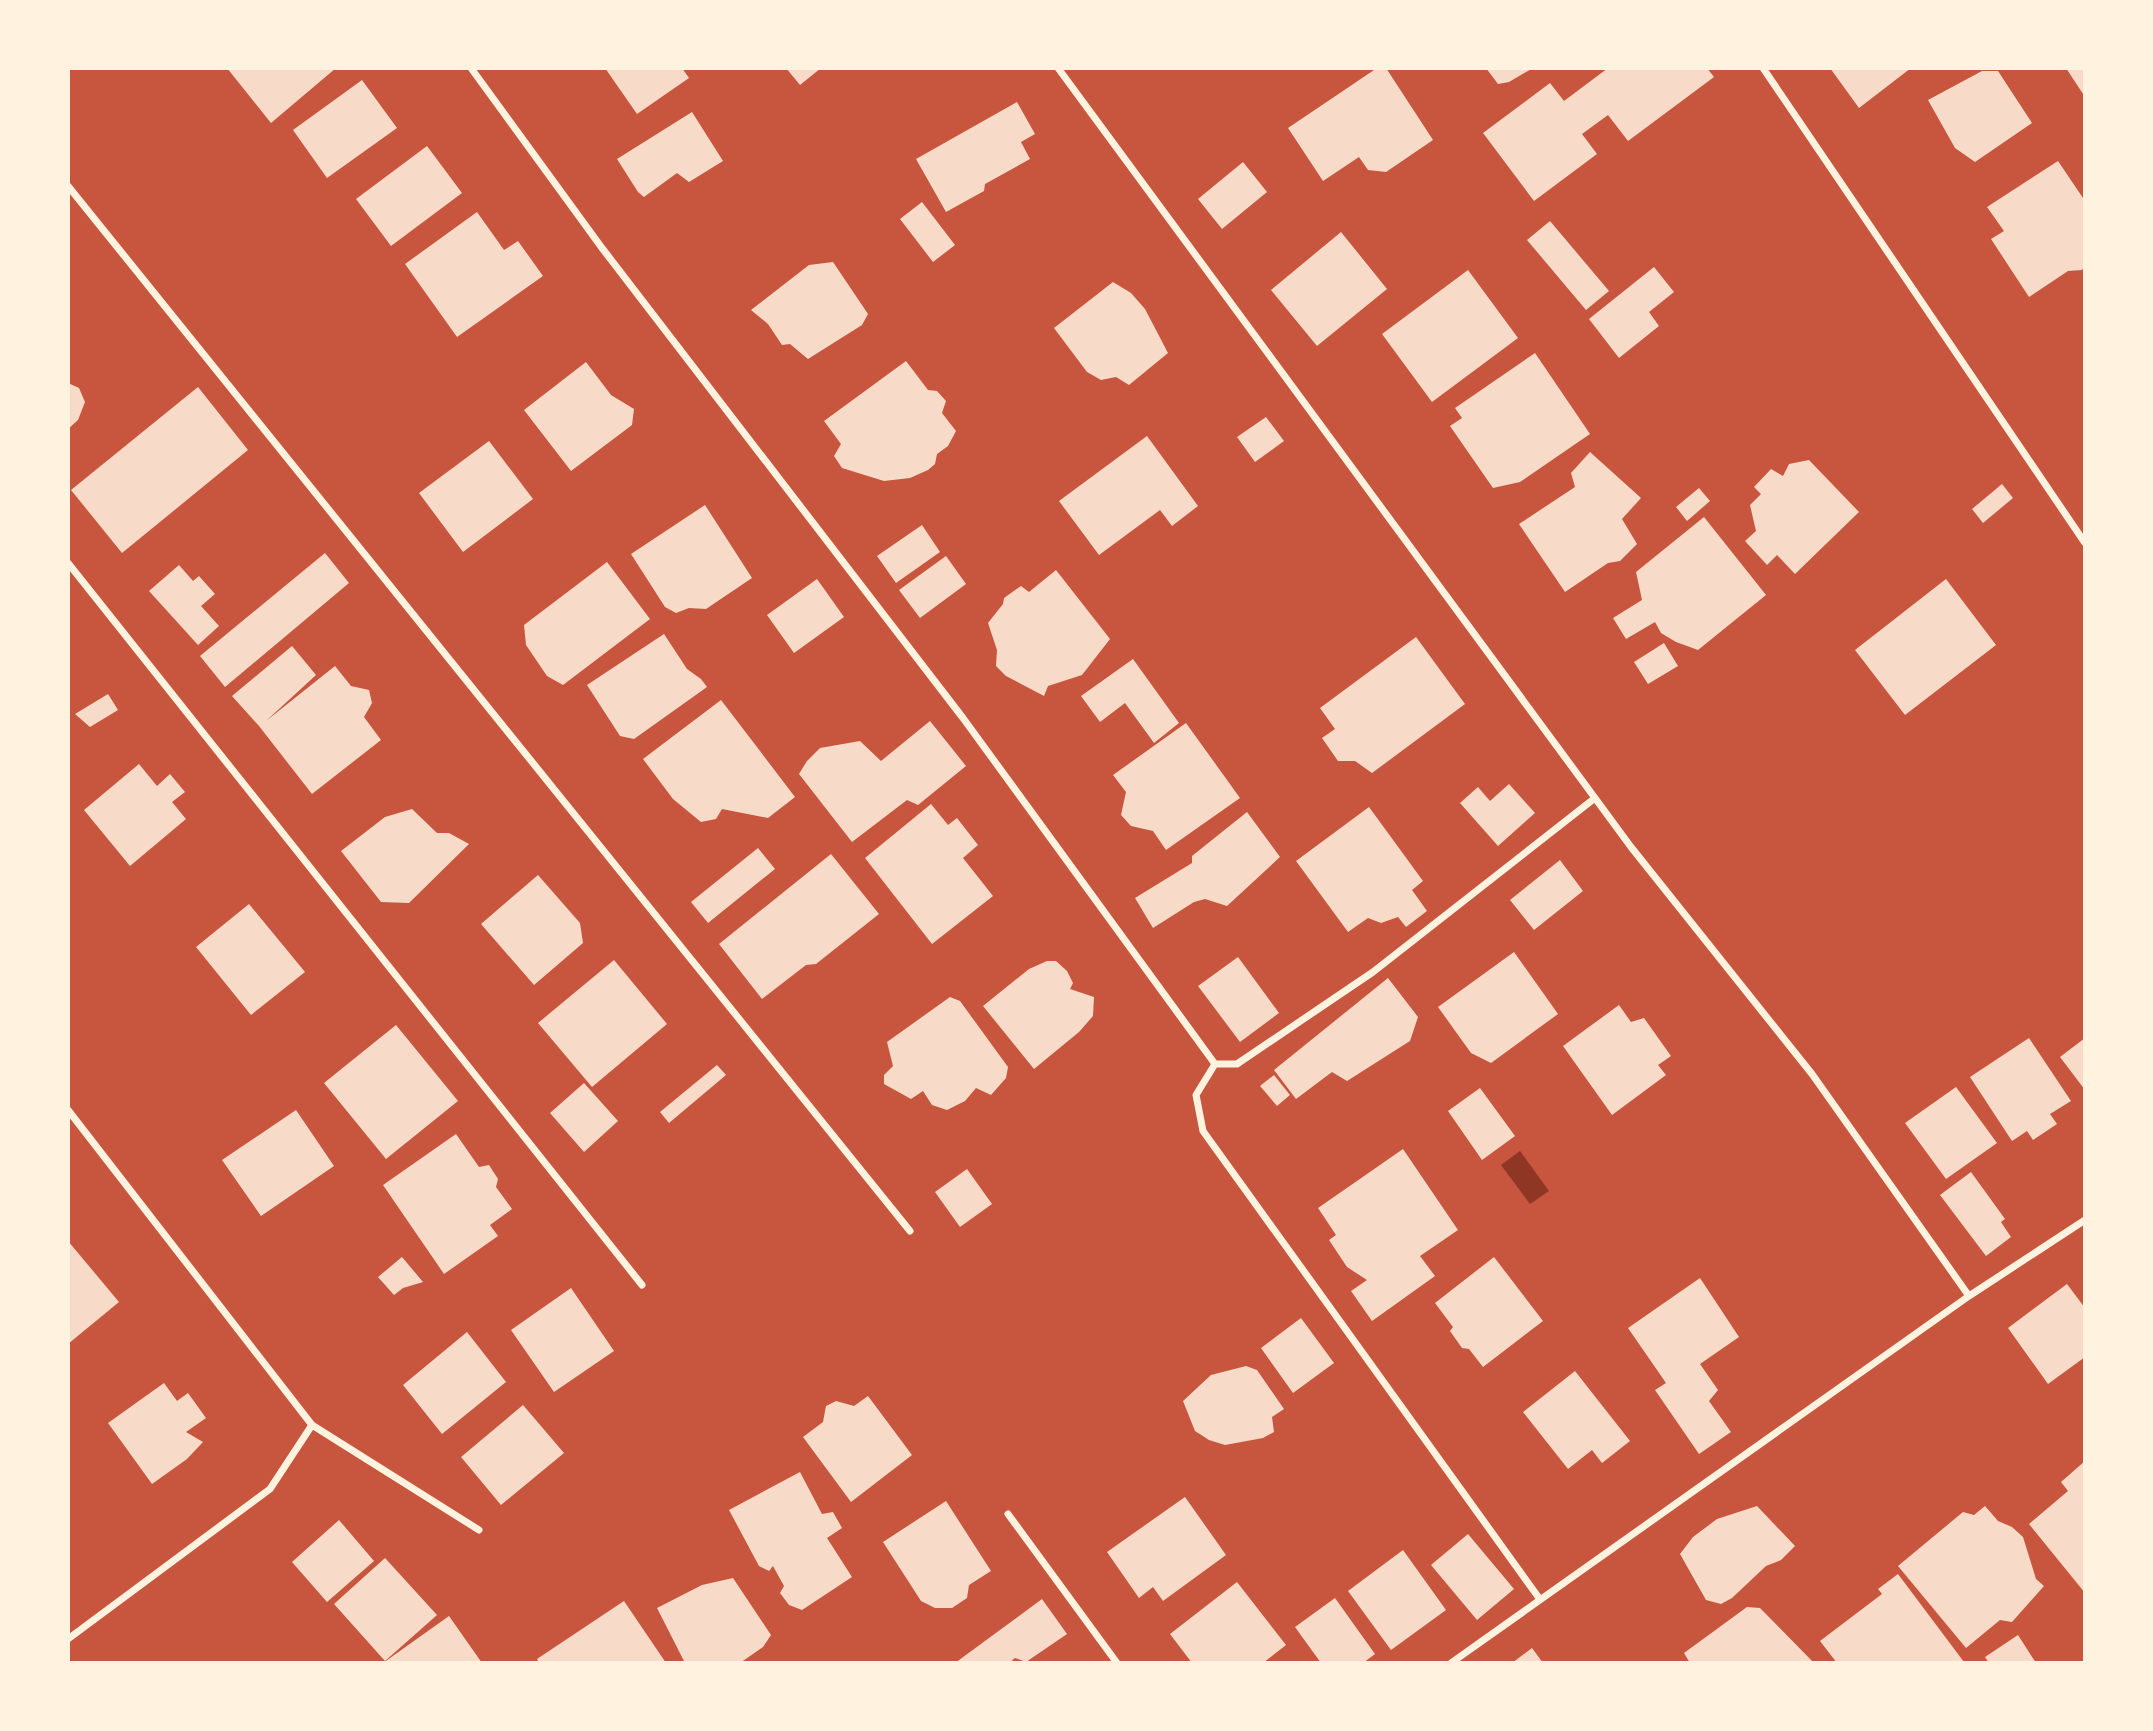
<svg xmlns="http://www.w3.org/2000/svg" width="2153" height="1731" font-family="'Times New Roman',serif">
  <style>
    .water { fill: #8f3625 }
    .building { fill: #f7dbc8 }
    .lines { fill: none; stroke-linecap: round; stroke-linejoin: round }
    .minor { stroke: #fff3e0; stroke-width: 7 }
  </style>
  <rect width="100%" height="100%" fill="#c8553d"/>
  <path class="water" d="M1520,1151L1549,1191L1530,1204L1501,1165Z"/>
  <path class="building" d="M227,68H336L271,123Z
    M605,68H682L689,78L637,114Z
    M786,68H821L800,85Z
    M1377,68H1386L1433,140L1386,172L1368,170L1359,157L1323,181L1288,128Z
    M1486,68H1533L1509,82L1498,84Z
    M1608,68H1707L1714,77L1628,141L1608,115L1582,134L1597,154L1534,201L1483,133L1550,83L1564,101Z
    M1830,68H1911L1859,108Z
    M2066,68H2085V97Z
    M1982,71H1998L2032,123L1975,162L1955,148L1928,100Z
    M362,80L397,128L327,178L293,130Z
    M1017,102L1035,134L1021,142L1030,159L985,184L984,191L946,212L916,159Z
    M692,112L723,161L689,182L677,173L644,197L638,192L617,159Z
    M427,146L462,193L391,246L356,199Z
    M2058,161L2085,201V265L2082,270L2068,271L2029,297L1991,239L2004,231L1987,207Z
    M1243,162L1267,192L1222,229L1198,199Z
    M922,202L955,245L933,262L900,219Z
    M477,212L504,250L518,241L543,276L457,337L405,264Z
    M1550,221L1609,291L1586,310L1527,240Z
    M1341,232L1387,289L1317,346L1271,290Z
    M833,262L868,314L862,325L808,359L790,344L782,345L768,324L751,310L809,265Z
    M1654,267L1674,292L1649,312L1659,326L1619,358L1589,319Z
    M1468,270L1518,338L1432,402L1382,334Z
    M1113,282L1131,293L1145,309L1168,353L1129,385L1116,377L1101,380L1087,372L1054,328Z
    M1535,353L1590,434L1520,482L1493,488L1450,426L1462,418L1455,408Z
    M906,361L928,390L937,391L946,401L942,413L956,431L948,446L937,454L935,464L928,470L910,478L884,481L842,468L834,456L841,444L824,421Z
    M586,362L611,395L634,409L632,425L571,471L524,410Z
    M68,383L79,388L85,402L78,420L68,429Z
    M198,387L248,450L122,553L71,490Z
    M1266,417L1284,441L1255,462L1237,437Z
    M1147,436L1198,506L1172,526L1160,510L1099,555L1059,501Z
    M489,441L533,499L463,552L419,493Z
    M1590,452L1641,498L1622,519L1637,544L1620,561L1608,563L1565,592L1519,524L1575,487L1571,473Z
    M1809,460L1859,512L1795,574L1777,555L1767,565L1745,541L1756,531L1750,505L1761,494L1754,487L1771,469L1783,476L1789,464Z
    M2002,484L2013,498L1983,523L1972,509Z
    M1699,488L1710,501L1687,521L1676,507Z
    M705,505L752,578L706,609L689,608L676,613L665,607L631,554Z
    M1704,517L1766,595L1698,650L1676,642L1661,633L1655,622L1626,639L1613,618L1642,600L1636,572Z
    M922,525L940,552L896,583L877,556Z
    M325,553L349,583L225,687L200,656Z
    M946,556L966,584L920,618L899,590Z
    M607,562L650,619L563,685L547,676L526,645L524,625Z
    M179,565L193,581L199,576L215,594L201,606L219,626L198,645L149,591Z
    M1056,570L1110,639L1082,675L1048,686L1044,696L1006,676L996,666L997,650L988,623L1003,604L1004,598L1021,586L1029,592Z
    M817,579L844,617L794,653L767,615Z
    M1946,579L1996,645L1905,715L1855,650Z
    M664,634L687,669L701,679L707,687L634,739L620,736L587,685Z
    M1416,637L1465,704L1372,773L1355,761H1338L1322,738L1335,729L1320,708Z
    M1664,643L1678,666L1648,684L1634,662Z
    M292,646L316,675L266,721L335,666L351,686L369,690L372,703L364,717L381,740L312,794L259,726L232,696Z
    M1133,659L1179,723L1154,743L1125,703L1100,722L1081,696Z
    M108,694L118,710L90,727L75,714Z
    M721,700L795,797L768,818L722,809L716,819L701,822L673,799L643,759Z
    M930,721L966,766L918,805L907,800L852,842L799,774L807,761L820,748L860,741L881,761Z
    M1186,723L1240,798L1166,850L1153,831L1131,826L1121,815L1126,792L1113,775Z
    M139,764L157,786L170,774L185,792L172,802L186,819L130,866L84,810Z
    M1509,784L1535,813L1498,846L1460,803L1478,787L1490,801Z
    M931,804L948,825L957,818L978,845L963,858L993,896L932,944L865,858Z
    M1369,807L1423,881L1412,890L1427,911L1406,927L1398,917L1381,923L1368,918L1348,932L1296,861Z
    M412,809L437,833H449L469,844L409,903L381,902L341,851L385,817Z
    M1247,812L1280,857L1227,906L1205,899L1194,902L1153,928L1135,898L1192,863V856Z
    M758,848L775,869L708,923L691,902Z
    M831,854L879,914L816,964L806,965L762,999L719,944Z
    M1560,860L1583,891L1534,930L1510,900Z
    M538,875L580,923L583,943L534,985L481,924Z
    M249,904L305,972L251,1015L196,947Z
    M1514,952L1558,1014L1491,1063L1471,1053L1438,1007Z
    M1238,957L1279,1013L1240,1042L1198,986Z
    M614,960L667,1024L592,1087L538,1023Z
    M1047,961H1056L1067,971L1073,983L1070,989L1094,997L1093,1016L1079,1032L1034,1069L983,1006L1029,969Z
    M1388,978L1418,1017L1410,1041L1347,1081L1332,1072L1296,1099L1274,1070Z
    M950,997L960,1001L1008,1067L1006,1078L991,1095L976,1088L965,1101L947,1110L932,1105L923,1091L911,1099L884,1084V1075L893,1066L887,1042Z
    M1619,1005L1631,1022L1644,1018L1671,1056L1658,1065L1666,1075L1612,1115L1563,1046Z
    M396,1025L458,1101L386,1159L324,1083Z
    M2029,1038L2071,1101L2050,1114L2057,1124L2033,1140L2027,1131L2012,1141L1970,1077Z
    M2085,1038V1090L2060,1057Z
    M717,1065L726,1075L669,1123L660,1112Z
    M1274,1075L1290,1095L1277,1106L1260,1086Z
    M584,1083L618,1121L584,1152L550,1113Z
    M1956,1087L1997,1143L1946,1179L1905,1123Z
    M1480,1088L1515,1136L1482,1160L1448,1111Z
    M296,1110L334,1166L261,1216L222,1160Z
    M456,1134L479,1167L489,1165L498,1179L496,1187L512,1209L490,1225L498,1236L444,1274L383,1185Z
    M1403,1149L1458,1230L1420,1256L1435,1276L1372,1321L1351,1291L1367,1280L1347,1267L1329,1240L1336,1235L1318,1208Z
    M967,1169L992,1204L960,1227L935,1192Z
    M1971,1172L2005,1219L2001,1222L2011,1237L1986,1256L1940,1195Z
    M68,1241L119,1302L68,1344Z
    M402,1257L423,1282L403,1288L394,1295L378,1277Z
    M1494,1257L1543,1321L1483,1367L1469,1349L1462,1348L1450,1331L1453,1327L1435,1303Z
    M1700,1278L1739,1337L1700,1364L1718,1390L1709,1401L1731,1432L1699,1454L1655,1390L1666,1383L1628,1328Z
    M2067,1284L2085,1308V1357L2048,1384L2008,1328Z
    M571,1288L614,1351L554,1392L511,1330Z
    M1301,1318L1334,1363L1293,1393L1261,1348Z
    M467,1332L506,1382L442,1434L403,1385Z
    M1246,1366L1257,1370L1284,1409L1272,1417L1274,1432L1263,1438L1225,1445L1209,1440L1195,1431L1183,1401L1211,1375Z
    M1575,1371L1630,1441L1602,1463L1592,1450L1568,1469L1523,1412Z
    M164,1383L177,1401L188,1393L206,1418L186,1432L203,1442L187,1459L152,1484L108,1423Z
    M868,1396L912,1455L851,1502L803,1437L823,1422L826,1406L836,1401L854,1406Z
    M523,1405L564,1453L501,1505L461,1457Z
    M2085,1461V1593L2029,1524L2068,1491L2061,1482Z
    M800,1472L822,1514L833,1512L842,1528L827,1538L852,1577L802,1610L789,1605L780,1593L784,1586L773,1566L769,1571L759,1566L729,1510Z
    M1185,1497L1226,1555L1163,1601L1153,1587L1139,1598L1107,1552Z
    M946,1501L991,1571L969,1585L967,1598L952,1608H935L921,1601L883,1542Z
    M1757,1506L1795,1546L1781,1560L1766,1566L1732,1598L1721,1604L1706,1600L1680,1554L1693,1537L1717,1519Z
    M1985,1506L1998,1521L2012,1527L2023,1537L2036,1579L2044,1586L2012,1622L2000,1620L1966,1648L1898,1566L1963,1512L1974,1515Z
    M339,1520L374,1561L327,1602L292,1562Z
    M1468,1534L1514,1589L1477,1620L1431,1565Z
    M1403,1550L1446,1610L1391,1650L1348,1591Z
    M385,1558L437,1615L385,1661L334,1604Z
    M1898,1574L1964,1662L1963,1663H1837L1820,1641L1882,1594L1878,1589Z
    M733,1578L771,1635L763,1647L740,1663H685L657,1608L702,1585Z
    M1237,1582L1286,1645L1263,1663H1192L1170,1634Z
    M1335,1598L1375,1654L1363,1663H1321L1295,1627Z
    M1042,1599L1067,1634L1026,1662L1015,1658L1009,1663H955Z
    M624,1601L666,1663H539L537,1659Z
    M1747,1607L1760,1608L1814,1663H1690L1684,1653Z
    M449,1616L482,1663H383Z
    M2018,1635L2036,1663H1989L1985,1657Z
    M1532,1648L1543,1663H1512Z"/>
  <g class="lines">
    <path class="minor" d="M471,68L602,248L963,718L1215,1064L1196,1095L1203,1131L1539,1598
      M1058,68L1631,847L1812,1074L1969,1296
      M1763,68L2085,543
      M68,186L910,1231
      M68,563L642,1285
      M1215,1064H1237L1373,972L1595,798
      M68,1110L312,1425L270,1489L68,1639
      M312,1425L479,1530
      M1008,1514L1117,1663
      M1451,1663L1969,1296L2085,1220"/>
  </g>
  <rect width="2153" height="1731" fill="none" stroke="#fff3e0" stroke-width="140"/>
</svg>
